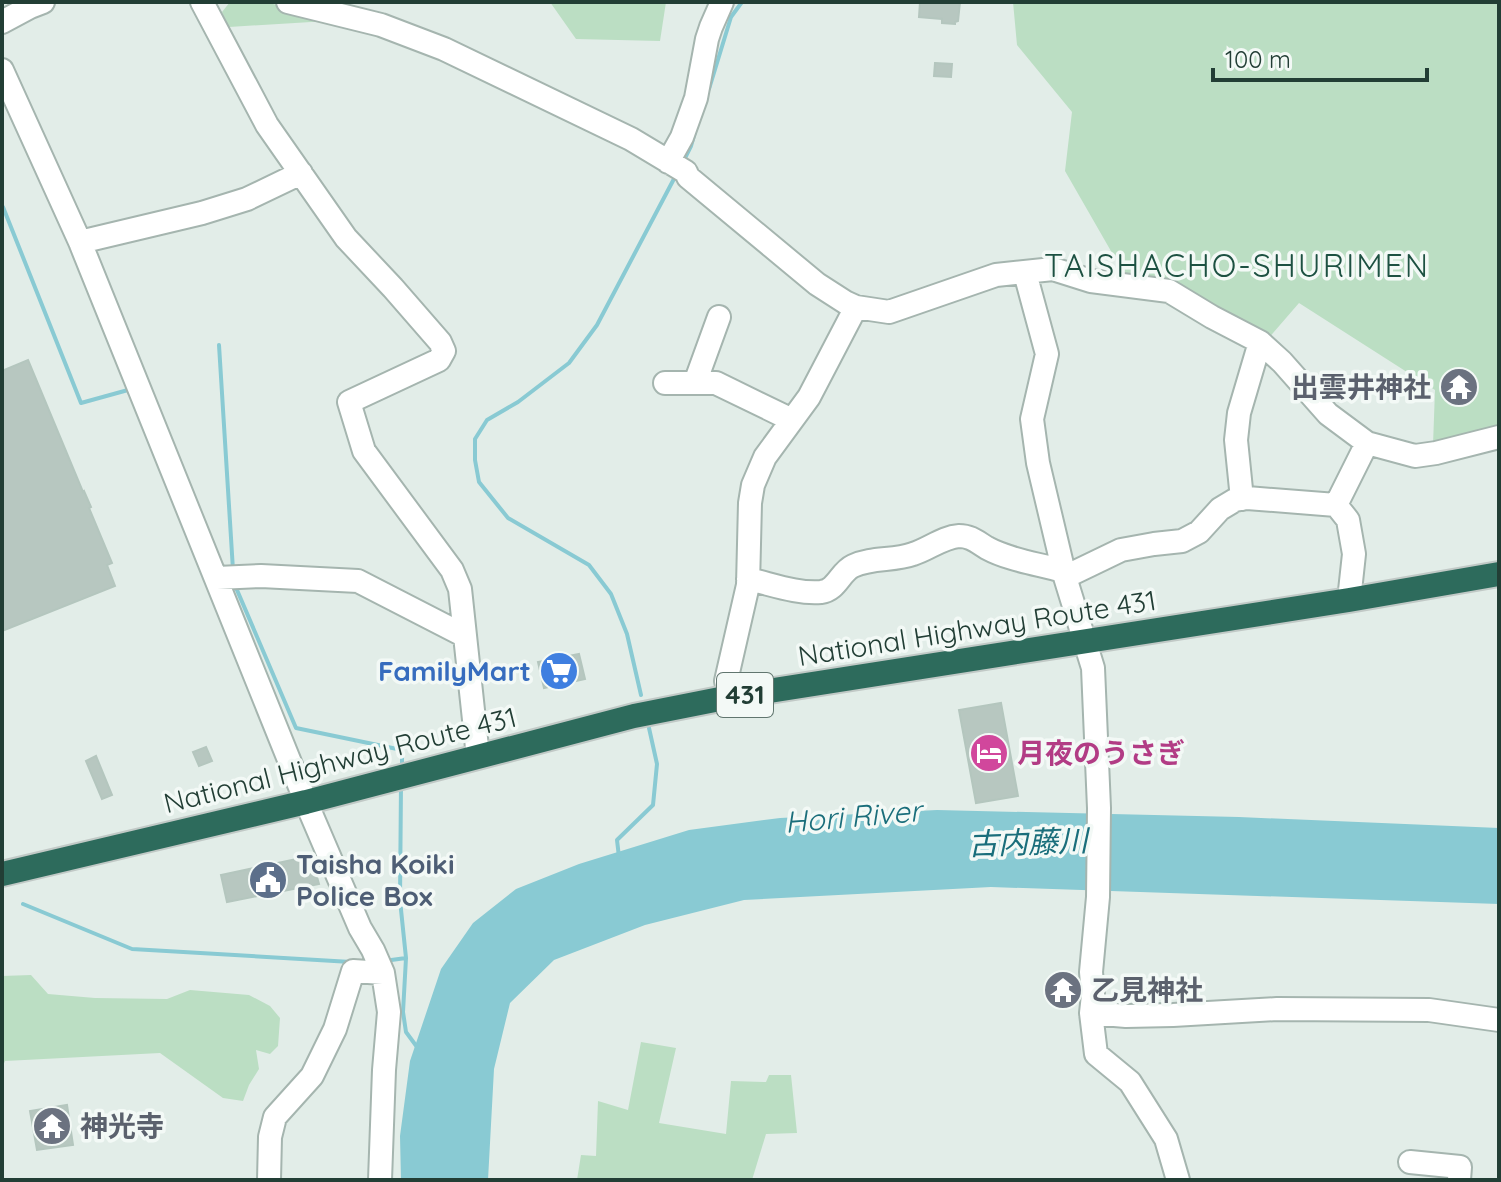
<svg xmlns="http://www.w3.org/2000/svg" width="1501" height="1182" font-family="Quicksand,'Noto Sans JP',sans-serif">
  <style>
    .green { fill: #bbdec3 }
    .water { fill: #89cad3 }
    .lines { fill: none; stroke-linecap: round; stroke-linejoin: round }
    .stream { stroke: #89cad3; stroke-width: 4 }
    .building { fill: #b7c7c0; stroke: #b4c6be; stroke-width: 2 }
    .minor-casing { stroke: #a5b5af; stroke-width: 26 }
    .highway-casing { stroke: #c1c9c6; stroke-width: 28 }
    .minor { stroke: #fff; stroke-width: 22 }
    .highway { stroke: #2d6b5c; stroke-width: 24 }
    .labels { text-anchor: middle; stroke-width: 7; stroke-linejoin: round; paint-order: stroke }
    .shield { fill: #f3f9f6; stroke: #61766f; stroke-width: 2 }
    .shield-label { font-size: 26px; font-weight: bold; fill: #223e35 }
    .worship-label { font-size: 28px; font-weight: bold; fill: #5b616d; stroke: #f3f9f6; text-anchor: start }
    .street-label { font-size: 28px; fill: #223e35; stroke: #f3f9f6 }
    .shop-label { font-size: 28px; font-weight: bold; fill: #366cbe; stroke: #f3f9f6; text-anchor: end }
    .hotel-label { font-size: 28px; font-weight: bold; fill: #b23c85; stroke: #f3f9f6; text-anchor: start }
    .service-label { font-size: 28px; font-weight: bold; fill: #4e5e75; stroke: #f3f9f6; text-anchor: start }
    .water-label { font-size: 30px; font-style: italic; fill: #1a6e7b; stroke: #f3f9f6 }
    .quarter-label { font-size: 32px; letter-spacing: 2px; fill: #1d5142; stroke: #f3f9f6 }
  </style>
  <rect width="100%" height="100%" fill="#e2ede8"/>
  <path class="green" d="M230,2H264L344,20L229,27L222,12Z
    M550,2H666L660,41L576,39Z
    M1013,2H1499V427L1433,445L1435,390L1299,303L1267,340L1196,294L1123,272L1065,171L1072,112L1017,45Z
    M31,975L48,994L95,998L167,999L190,990L249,995L270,1006L280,1018L278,1046L270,1054L256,1050L259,1069L249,1085L243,1101L223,1098L160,1053L5,1061L2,1068V976Z
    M641,1042L676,1048L659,1123L726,1134L731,1081L766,1082L769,1075H791L797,1133L766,1134L752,1180H577L581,1155L596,1156L598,1101L628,1110Z"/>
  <path class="water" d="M937,810L1239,817L1499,828V904L991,887L744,900L645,925L554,960L510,1003L494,1069L488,1180H401L400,1136L410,1061L441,969L473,923L516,889L579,864L689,830L780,818Z"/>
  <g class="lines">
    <path class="stream" d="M709,89L731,17L742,2
      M684,160L691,146L695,132
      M2,207H3L81,403L128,390L130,394
      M219,345L233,570
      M234,583L296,728L402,750V767
      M641,695L627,634L611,594L589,565L508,518L479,482L475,460V439L487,420L518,402L569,363L597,325L676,175
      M401,784L400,900L406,958
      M619,857L617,840L653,805L657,764L649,728
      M23,904L132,949L351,962
      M384,961L406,958L403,1012L406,1032L417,1047"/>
  </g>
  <path class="building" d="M920,2H960L958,21L955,22V24L942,23V19L919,17Z
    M935,63L952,64L951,77L934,76Z
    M28,360L83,492L84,491L91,507L89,508L112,563L107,565L115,586L2,631V371Z
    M579,654L585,679L544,688L538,662Z
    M1001,703L1018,796L976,803L959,710Z
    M206,747L212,761L199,766L193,752Z
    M96,756L112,795L102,799L86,761Z
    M311,856L319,884L227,902L221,875Z
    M67,1105L73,1145L37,1150L30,1111Z"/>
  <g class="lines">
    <g class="minor-casing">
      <path id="minor" d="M202,2L267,125L346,238L393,288L440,342L444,351L439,360L349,402L364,451L452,570L460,589L478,757
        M288,2L381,25L444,49L631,139L686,172L688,177L817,284L845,302L856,307L889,312L996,275L1053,269L1091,281L1169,291L1212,317L1260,342L1282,362L1328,414L1367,443L1415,456L1436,453L1499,437
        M2,22L30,7L43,2
        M2,70L80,242L306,802L360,928L373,950L383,973L389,1012L384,1070L380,1180
        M668,162L682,137L696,98L707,39L711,27L722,2
        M80,242L202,213L247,199L301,173
        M1025,273L1047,354L1032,419L1038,463L1065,577L1093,668L1099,808L1098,897L1091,972L1093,995L1091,1013L1096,1054L1130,1082L1166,1139L1178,1180
        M665,383H716L792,420
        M695,383L719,317
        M1242,499L1236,440L1239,413L1260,342
        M1336,505L1367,443
        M1065,577L1121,550L1154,544L1182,541L1199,532L1220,509L1235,500L1247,498L1336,505L1348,520L1354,554L1349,600
        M217,578L261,576L358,581L465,636
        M748,579C771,584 797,594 821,592C837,590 840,572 853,566C872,557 894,561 913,554C929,549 943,537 959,536C971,536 977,542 987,548C1009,560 1039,564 1063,571
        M730,697L726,681L748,585L750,503L753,485L765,457L809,397L856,307
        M1091,1013L1126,1016L1173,1015L1277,1009L1429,1010L1499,1020
        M1410,1162L1460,1167L1459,1180
        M269,1180L270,1137L275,1117L312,1076L335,1029L353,971L383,973"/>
    </g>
    <g class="highway-casing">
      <path id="highway" d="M2,874L306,802L634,716L730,697L1349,600L1499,574"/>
    </g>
    <use href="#minor" class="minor"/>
    <use href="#highway" class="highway"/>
  </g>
  <defs>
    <g id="temple-disc" transform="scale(2)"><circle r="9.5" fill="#6b7280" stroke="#f3f9f6"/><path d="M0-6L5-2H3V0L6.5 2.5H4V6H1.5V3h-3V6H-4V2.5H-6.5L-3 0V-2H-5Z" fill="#fff"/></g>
    <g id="supermarket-disc" transform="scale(2)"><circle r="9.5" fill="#3f7fe0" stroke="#f3f9f6"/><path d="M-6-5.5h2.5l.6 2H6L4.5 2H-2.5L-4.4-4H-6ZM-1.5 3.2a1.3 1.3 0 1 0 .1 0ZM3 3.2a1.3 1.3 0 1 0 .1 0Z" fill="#fff"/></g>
    <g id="hotel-disc" transform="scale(2)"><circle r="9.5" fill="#d1479c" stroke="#f3f9f6"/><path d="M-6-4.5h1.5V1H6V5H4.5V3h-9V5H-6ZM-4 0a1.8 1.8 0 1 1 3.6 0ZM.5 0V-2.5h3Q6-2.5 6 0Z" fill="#fff"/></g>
    <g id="civic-disc" transform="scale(2)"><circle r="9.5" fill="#5c6f8a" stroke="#f3f9f6"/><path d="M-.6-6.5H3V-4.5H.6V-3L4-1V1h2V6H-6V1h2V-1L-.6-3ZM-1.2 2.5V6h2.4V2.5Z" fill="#fff"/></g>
  </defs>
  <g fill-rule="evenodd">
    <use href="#temple-disc" x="1459" y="387"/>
    <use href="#supermarket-disc" x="559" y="671"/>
    <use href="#hotel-disc" x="989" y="753"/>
    <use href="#civic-disc" x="268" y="880"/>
    <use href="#temple-disc" x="1063" y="990"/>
    <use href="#temple-disc" x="52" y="1126"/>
  </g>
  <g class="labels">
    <rect class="shield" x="717" y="673" width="56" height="44" rx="6"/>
    <g class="shield-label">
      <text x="745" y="704">431</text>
    </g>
    <g class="worship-label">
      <text x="1431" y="397" text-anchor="end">出雲井神社</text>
      <text x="1091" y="1000">乙見神社</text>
      <text x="80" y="1136">神光寺</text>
    </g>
    <g class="street-label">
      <text transform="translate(977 628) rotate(-9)" y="10">National Highway Route 431</text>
      <text transform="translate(340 760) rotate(-14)" y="10">National Highway Route 431</text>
    </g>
    <g class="shop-label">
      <text x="531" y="681">FamilyMart</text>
    </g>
    <g class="hotel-label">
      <text x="1017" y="763">月夜のうさぎ</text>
    </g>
    <g class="service-label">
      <text x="296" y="874">Taisha Koiki<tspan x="296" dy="32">Police Box</tspan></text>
    </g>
    <g class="water-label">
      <text transform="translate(853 817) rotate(-5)" y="10">Hori River</text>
      <text transform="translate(1028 843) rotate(-2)" y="10">古内藤川</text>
    </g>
    <g class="quarter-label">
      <text x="1237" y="277">TAISHACHO-SHURIMEN</text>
    </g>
  </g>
  <rect width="1501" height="1182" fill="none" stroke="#223e35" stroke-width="8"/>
  <path d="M1213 68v12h214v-12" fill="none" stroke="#223e35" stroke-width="4"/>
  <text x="1225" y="68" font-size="24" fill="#223e35" stroke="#f3f9f6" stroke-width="6" paint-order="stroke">100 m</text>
</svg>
